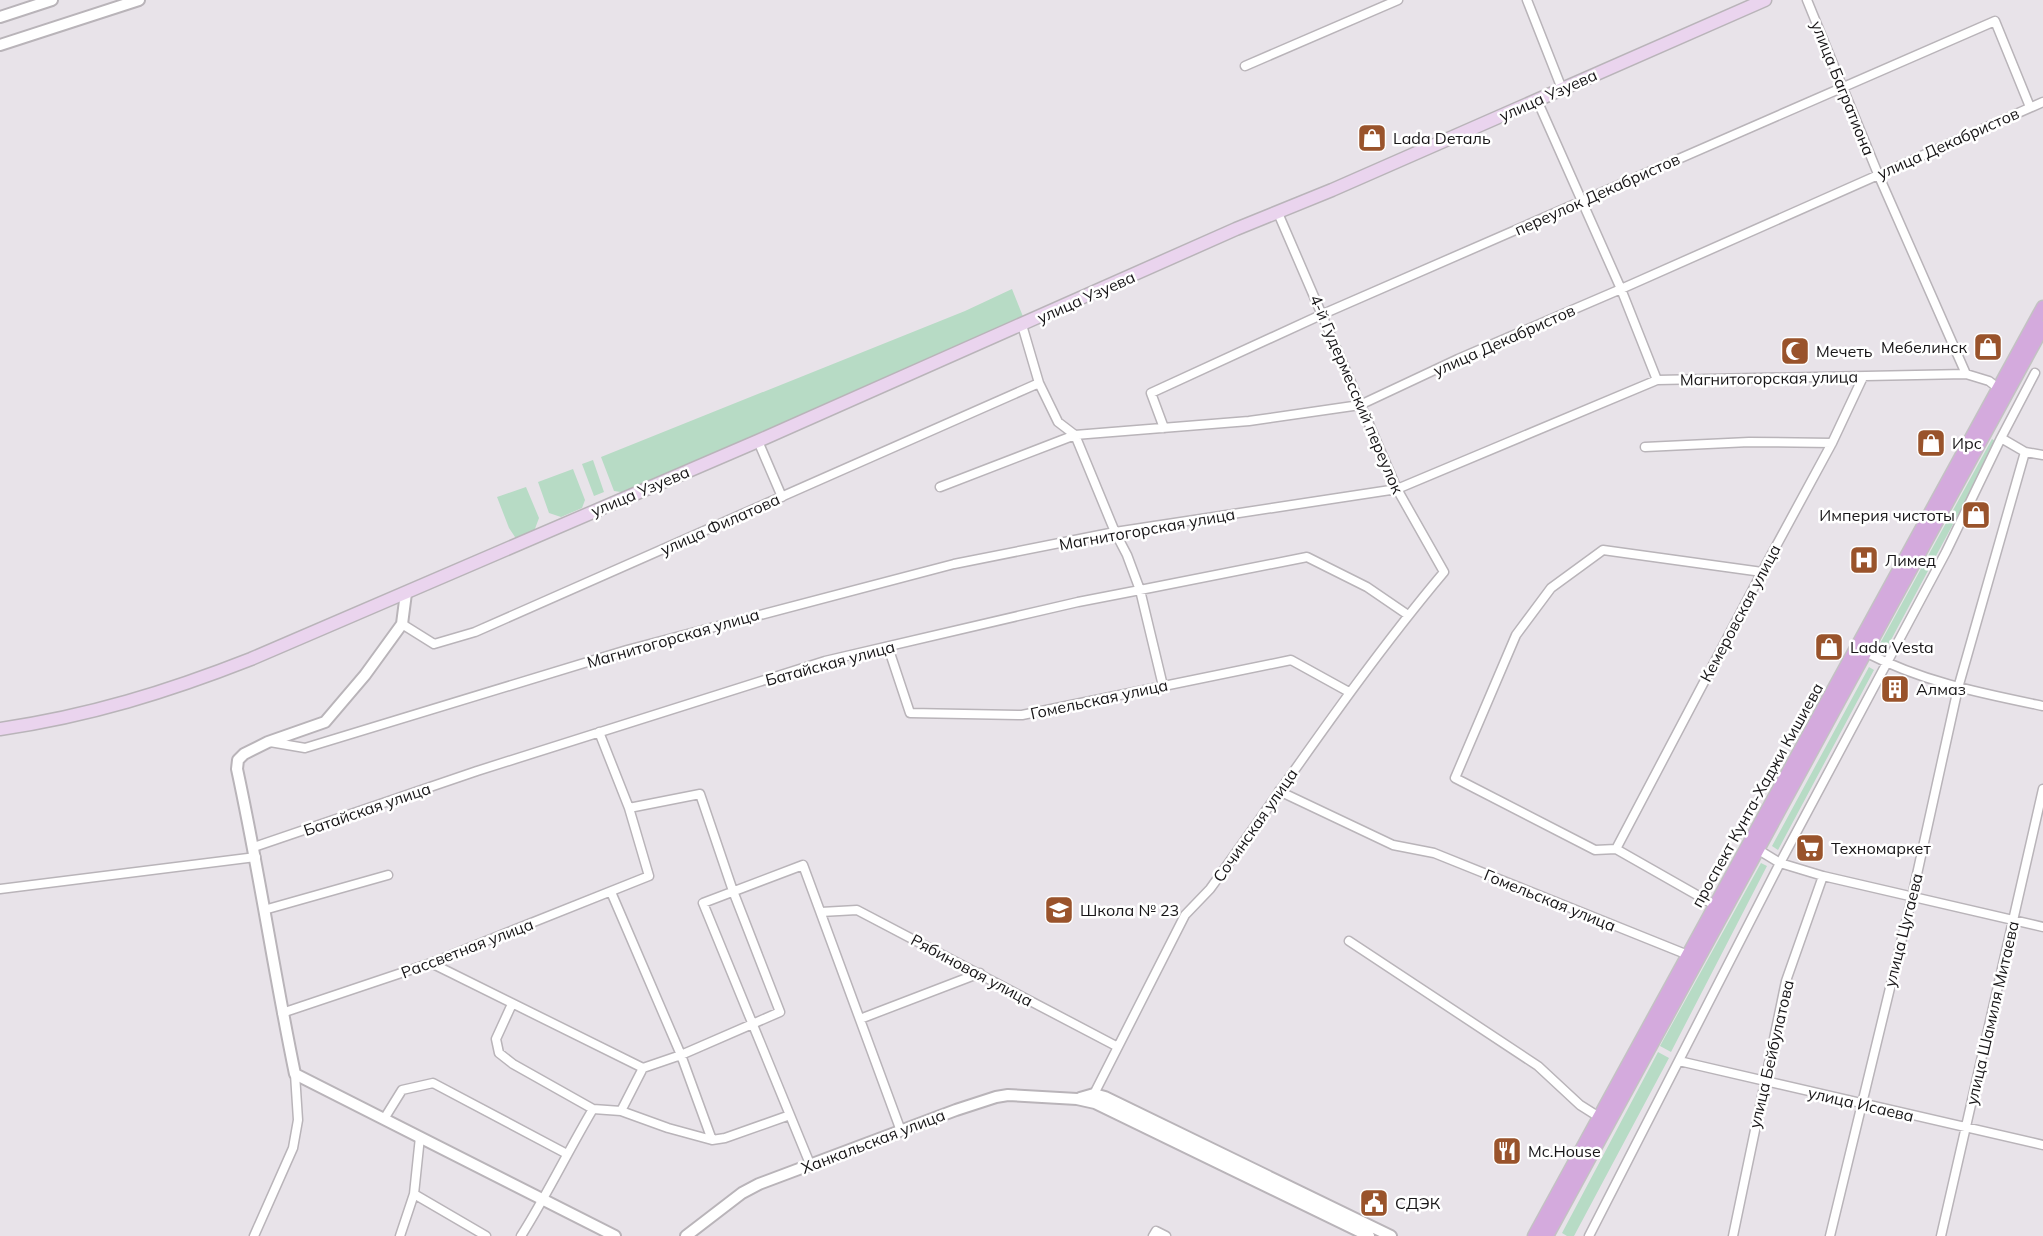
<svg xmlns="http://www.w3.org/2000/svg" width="2043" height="1236" font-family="Mulish,sans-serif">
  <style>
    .green { fill: #b7dbc5 }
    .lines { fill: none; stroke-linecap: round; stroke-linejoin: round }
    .minor-casing { stroke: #b9b4b9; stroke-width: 11 }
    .tertiary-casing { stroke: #b9b4b9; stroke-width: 14 }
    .secondary-casing { stroke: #b9b4b9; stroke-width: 15 }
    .primary-casing { stroke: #c3c2c3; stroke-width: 15 }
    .minor { stroke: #fff; stroke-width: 8 }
    .tertiary { stroke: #fff; stroke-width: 10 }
    .secondary { stroke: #ead4ee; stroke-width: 12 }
    .primary { stroke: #d4aadd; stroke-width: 12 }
    .labels { text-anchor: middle; stroke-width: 5; stroke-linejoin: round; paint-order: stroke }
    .street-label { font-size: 16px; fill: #171517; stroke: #fff }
    .poi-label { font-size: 16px; fill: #171517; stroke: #fff; text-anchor: start }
  </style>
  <rect width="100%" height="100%" fill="#e8e3e9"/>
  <path class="green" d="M1012,289L1024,319L628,493L614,491L601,457L965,311Z
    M1992,439L1997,442L1884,653L1877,649Z
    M593,460L604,492L594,496L582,464Z
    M573,469L585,500L582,508L561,517L549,513L538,482Z
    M526,487L539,518L533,534L517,540L509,528L497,497Z
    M1869,667L1874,670L1778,850L1772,846Z
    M1761,863L1767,866L1671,1052L1660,1046Z
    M1658,1052L1669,1058L1574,1236H1567L1562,1233Z"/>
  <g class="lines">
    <g class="minor-casing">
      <path id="minor" d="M1527,0L1562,89
        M1807,0L1878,174L1966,374
        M1245,66L1398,0
        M1537,100L1621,289L1657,380
        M1022,325L1039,383L1058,422L1075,435L1115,532L1127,555L1140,590L1163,686
        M1164,428L1151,393L1323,314L1995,21L2030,107
        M2001,438L2025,452L2043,455
        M758,441L782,497
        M1645,447L1749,442L1832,443
        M940,487L1075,435L1249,421L1360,405L1458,359L1621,289L2043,102
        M402,624L434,644L475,632L1039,383
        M888,647L910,713L1022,715L1291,660L1349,692
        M1865,647V652C1923,682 1980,693 2043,706
        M270,742L305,748L627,650L954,564L1115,532L1397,489L1657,380L1966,374L1989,381L1998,388V392
        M1279,791L1393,845L1434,853L1688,955
        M254,847L477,771L825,661L1078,602L1140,590L1307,557L1367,587L1408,615
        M1758,847L1757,849L1780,863L1823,876L2043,927
        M1616,849L1762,572L1832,443L1863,377
        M0,889L256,857
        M611,892L681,1055L712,1140
        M1718,907L1616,849L1595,850L1455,778L1516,635L1551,588L1603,550L1762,572
        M264,910L388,875
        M821,912L857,910L1118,1047
        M1349,941L1538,1066L1580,1105L1599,1117L1598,1120
        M431,963L643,1068
        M512,1004L496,1039L499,1053L513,1064L593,1109L621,1111L668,1128L712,1140L725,1138L790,1115
        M282,1013L431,963L649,876L629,808L599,732
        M860,1019L980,973
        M1679,1061L2043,1145
        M1094,1094L1185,915L1210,889C1287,783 1359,673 1444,572L1397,489L1278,213
        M621,1111L643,1068L681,1055L780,1012L733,891L700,794L629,808
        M384,1119L402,1090L433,1083L567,1154
        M810,1164L703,903L803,865L901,1131
        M414,1194L486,1236
        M254,1236L293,1148L298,1120L295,1074
        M400,1236L414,1194L420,1137
        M521,1236C547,1195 568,1151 593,1109
        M1153,1236L1156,1231L1166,1236
        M1589,1236L1780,863L1946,552L2001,438L2035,373
        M1733,1236L1786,981L1823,876
        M1830,1236L1912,897L1958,688L2025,452
        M1941,1236L2043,789"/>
    </g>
    <g class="tertiary-casing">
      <path id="tertiary" d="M0,17L52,0
        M0,45L139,0
        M406,593L402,624L365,675L325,722L268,742L244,754L238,760L237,769C259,870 274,973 295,1074L615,1236
        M1080,1098L1094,1094L1105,1097L1391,1236
        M686,1236L742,1193L759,1184L956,1110L996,1097L1008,1095L1077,1099L1095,1103L1369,1236"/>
    </g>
    <g class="secondary-casing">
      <path id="secondary" d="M0,729C89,716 167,692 251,659L758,441L1236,229L1332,190L1765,0"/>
    </g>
    <g class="primary-casing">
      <path id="primary" d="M1534,1236L2043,307
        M1547,1236L2043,327"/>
    </g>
    <use href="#minor" class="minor"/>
    <use href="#tertiary" class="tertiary"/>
    <use href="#secondary" class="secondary"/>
    <use href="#primary" class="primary"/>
  </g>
  <defs>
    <g id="shop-square" transform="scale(1.5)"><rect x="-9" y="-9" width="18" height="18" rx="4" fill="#99532b" stroke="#fff"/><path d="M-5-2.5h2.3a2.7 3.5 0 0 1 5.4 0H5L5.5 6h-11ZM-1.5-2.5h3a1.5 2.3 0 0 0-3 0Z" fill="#fff"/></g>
    <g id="mosque-square" transform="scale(1.5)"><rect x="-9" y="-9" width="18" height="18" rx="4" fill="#99532b" stroke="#fff"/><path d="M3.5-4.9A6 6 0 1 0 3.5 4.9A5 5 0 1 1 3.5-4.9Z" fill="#fff"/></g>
    <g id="hospital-square" transform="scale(1.5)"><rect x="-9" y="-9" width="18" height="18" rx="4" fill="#99532b" stroke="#fff"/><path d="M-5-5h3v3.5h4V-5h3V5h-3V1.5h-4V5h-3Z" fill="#fff"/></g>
    <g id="building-square" transform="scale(1.5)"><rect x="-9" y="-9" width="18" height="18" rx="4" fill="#99532b" stroke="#fff"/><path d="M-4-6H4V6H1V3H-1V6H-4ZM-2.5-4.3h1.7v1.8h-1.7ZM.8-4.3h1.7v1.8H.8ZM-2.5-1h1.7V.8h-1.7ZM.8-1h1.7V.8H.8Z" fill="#fff"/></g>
    <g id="supermarket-square" transform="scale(1.5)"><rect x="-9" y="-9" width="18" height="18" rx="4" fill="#99532b" stroke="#fff"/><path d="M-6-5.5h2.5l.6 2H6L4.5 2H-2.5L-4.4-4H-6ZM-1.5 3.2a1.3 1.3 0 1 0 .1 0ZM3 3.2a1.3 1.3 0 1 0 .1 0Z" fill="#fff"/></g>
    <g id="school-square" transform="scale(1.5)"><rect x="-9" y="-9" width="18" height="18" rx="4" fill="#99532b" stroke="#fff"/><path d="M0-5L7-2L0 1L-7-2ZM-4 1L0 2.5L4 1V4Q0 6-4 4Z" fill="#fff"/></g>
    <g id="restaurant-square" transform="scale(1.5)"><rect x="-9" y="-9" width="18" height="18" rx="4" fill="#99532b" stroke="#fff"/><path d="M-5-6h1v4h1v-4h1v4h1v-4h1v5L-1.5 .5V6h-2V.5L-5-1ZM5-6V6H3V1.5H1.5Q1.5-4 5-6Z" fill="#fff"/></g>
    <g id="civic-square" transform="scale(1.5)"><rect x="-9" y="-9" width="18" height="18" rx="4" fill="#99532b" stroke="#fff"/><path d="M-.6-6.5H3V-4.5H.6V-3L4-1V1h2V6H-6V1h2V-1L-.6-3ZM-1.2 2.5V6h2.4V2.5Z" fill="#fff"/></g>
  </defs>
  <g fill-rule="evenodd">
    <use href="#shop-square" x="1372" y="138"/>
    <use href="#shop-square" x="1988" y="347"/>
    <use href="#mosque-square" x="1795" y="351"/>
    <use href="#shop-square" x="1931" y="443"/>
    <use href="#shop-square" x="1976" y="515"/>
    <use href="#hospital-square" x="1864" y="560"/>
    <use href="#shop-square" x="1829" y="647"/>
    <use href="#building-square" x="1895" y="689"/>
    <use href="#supermarket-square" x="1810" y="848"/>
    <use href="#school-square" x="1059" y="910"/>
    <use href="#restaurant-square" x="1507" y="1151"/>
    <use href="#civic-square" x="1374" y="1203"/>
  </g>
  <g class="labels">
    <g class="street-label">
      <text transform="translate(1843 88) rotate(68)" y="6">улица Багратиона</text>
      <text transform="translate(1548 95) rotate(-24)" y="6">улица Узуева</text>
      <text transform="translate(1948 143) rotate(-24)" y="6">улица Декабристов</text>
      <text transform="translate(1597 194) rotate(-24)" y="6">переулок Декабристов</text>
      <text transform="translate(1086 297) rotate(-24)" y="6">улица Узуева</text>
      <text transform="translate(1504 340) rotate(-24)" y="6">улица Декабристов</text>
      <text transform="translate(1769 378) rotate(-1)" y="6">Магнитогорская улица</text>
      <text transform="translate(1357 394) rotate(67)" y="6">4-й Гудермесский переулок</text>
      <text transform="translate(640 491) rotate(-23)" y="6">улица Узуева</text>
      <text transform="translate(720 524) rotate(-24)" y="6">улица Филатова</text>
      <text transform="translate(1147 529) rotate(-10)" y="6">Магнитогорская улица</text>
      <text transform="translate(1740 613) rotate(-62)" y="6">Кемеровская улица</text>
      <text transform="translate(673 638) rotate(-16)" y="6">Магнитогорская улица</text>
      <text transform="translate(830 663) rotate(-15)" y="6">Батайская улица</text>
      <text transform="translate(1099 699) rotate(-12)" y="6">Гомельская улица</text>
      <text transform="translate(1757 795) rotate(-61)" y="6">проспект Кунта-Хаджи Кишиева</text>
      <text transform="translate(367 809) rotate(-19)" y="6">Батайская улица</text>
      <text transform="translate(1255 825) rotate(-55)" y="6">Сочинская улица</text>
      <text transform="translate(1550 900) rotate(22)" y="6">Гомельская улица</text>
      <text transform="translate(1903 930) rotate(-76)" y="6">улица Цугаева</text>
      <text transform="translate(467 948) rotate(-21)" y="6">Рассветная улица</text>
      <text transform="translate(972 970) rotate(28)" y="6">Рябиновая улица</text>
      <text transform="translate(1992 1013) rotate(-77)" y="6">улица Шамиля Митаева</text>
      <text transform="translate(1771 1054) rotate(-77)" y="6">улица Бейбулатова</text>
      <text transform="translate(1861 1104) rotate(13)" y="6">улица Исаева</text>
      <text transform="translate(873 1141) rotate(-21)" y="6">Ханкальская улица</text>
    </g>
    <g class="poi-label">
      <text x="1393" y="144">Lada Dеталь</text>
      <text x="1967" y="353" text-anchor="end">Мебелинск</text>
      <text x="1816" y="357">Мечеть</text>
      <text x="1952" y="449">Ирс</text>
      <text x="1955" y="521" text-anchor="end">Империя чистоты</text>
      <text x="1885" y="566">Лимед</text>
      <text x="1850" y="653">Lada Vesta</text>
      <text x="1916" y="695">Алмаз</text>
      <text x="1831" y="854">Техномаркет</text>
      <text x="1080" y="916">Школа № 23</text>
      <text x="1528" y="1157">Mc.House</text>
      <text x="1395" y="1209">СДЭК</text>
    </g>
  </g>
</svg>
